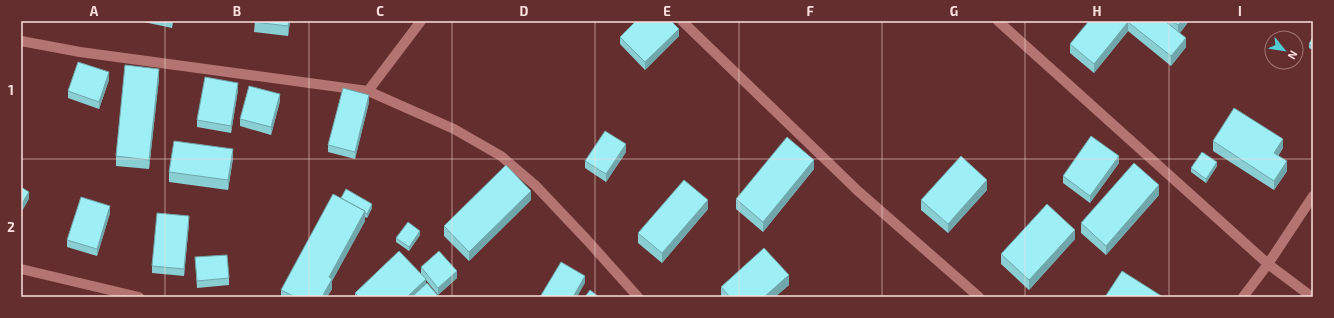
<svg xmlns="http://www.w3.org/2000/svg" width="1334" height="318" font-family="'Exo 2',sans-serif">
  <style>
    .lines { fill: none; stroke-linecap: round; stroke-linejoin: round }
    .minor { stroke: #b37472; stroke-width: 10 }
    .wall { fill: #88ced3 }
    .shaded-wall { fill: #6fa7ac }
    .building { fill: #9eeff5; stroke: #6fa7ac }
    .grid { fill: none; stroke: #fbdfdd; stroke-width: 1; stroke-opacity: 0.55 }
    .neatline { fill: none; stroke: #fbdfdd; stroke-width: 1.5 }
    .grid-label { font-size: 13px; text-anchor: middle; font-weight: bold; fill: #fbdfdd }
  </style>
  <rect width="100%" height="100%" fill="#652e2e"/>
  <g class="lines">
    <path class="minor" d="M682,21L858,191L979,297
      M998,21L1268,264L1312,297
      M21,41L80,52L368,91L454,129L501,156L535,185L587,240L638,297
      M368,91L421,21
      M21,269L139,297
      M1243,297L1268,264L1313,196"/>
  </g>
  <path class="wall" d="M139,21H173L172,28Z
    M255,21H290L288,36L254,32Z
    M1089,21H1189L1180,33L1186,47L1171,66L1128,31L1094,73L1070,53V44Z
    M679,36L645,70L620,44V37Z
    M1313,37V50L1309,48V44Z
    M159,78L149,169L116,166V156Z
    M109,80L99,109L68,98V91Z
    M238,90L231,133L197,127V120Z
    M280,101L271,135L240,126V119Z
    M369,102L355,159L328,152V145Z
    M1213,141L1283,148L1278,156L1287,171L1274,190L1213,151Z
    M626,152L606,182L585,168V161Z
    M233,158L228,190L169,182V172Z
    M1119,163L1090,203L1063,183V176Z
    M1217,166L1206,183L1191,172V168Z
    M814,169L763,232L736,209V199Z
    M987,190L948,233L921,210V200Z
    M1159,195L1106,255L1081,233V223Z
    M341,198L372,208L367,218L365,217V221L332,281V289L327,297H281V290Z
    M531,200L469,261L444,236V226Z
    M708,209L662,263L638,243V233Z
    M110,213L97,256L67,247V240Z
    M189,223L184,276L152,273V266Z
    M420,235L409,251L396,242V238Z
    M1075,239L1029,290L1001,264V254Z
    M195,257L229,278V285L197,288Z
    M421,267L457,278L438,295L426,280V285L439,297H355V293L421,273Z
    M789,285L775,297H722L721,296V287Z"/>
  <path class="shaded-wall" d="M172,21H173L172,28Z
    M289,21H290L288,36V26Z
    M1181,21H1189L1178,35V25Z
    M1128,22V31L1094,73V64Z
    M679,29V36L645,70V62Z
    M1186,38V47L1171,66V56Z
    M159,69V78L149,169V160Z
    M109,72V80L99,109V102Z
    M238,83V90L231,133V126Z
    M280,94V101L271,135V127Z
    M369,95V102L355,159V152Z
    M1283,139V148L1274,163V153Z
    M626,144V152L606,182V174Z
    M233,149V158L228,190V180Z
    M1119,156V163L1090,203V196Z
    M814,160V169L763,232V222Z
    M1287,161V171L1274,190V181Z
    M1217,162V166L1206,183V179Z
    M987,180V190L948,233V224Z
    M1159,185V195L1106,255V246Z
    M531,191V200L469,261V252Z
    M29,192V199L21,213V205Z
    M708,200V209L662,263V253Z
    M372,204V208L367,218V214Z
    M110,206V213L97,256V249Z
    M365,211V221L332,281V289L327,297H322L329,277Z
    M189,216V223L184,276V269Z
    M1075,230V239L1029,290V280Z
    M420,231V235L409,251V247Z
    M457,271V278L438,295V288Z
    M789,275V285L775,297H764Z
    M585,276V283L577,297H573Z
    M426,279V288L414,295V297H407Z"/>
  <path class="building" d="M255,21H289L288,26L254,22Z
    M636,21H671L679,29L645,62L620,37Z
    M1089,21H1165L1186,38L1171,56L1128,22L1094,64L1070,44Z
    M1172,21H1181L1178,25Z
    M1313,37V46L1309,44Z
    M78,62L109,72L99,102L68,91Z
    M125,65L159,69L149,160L116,156Z
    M205,77L238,83L231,126L197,120Z
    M249,86L280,94L271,127L240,119Z
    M343,88L369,95L355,152L328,145Z
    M1234,108L1283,139L1274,153L1287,161L1274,181L1213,141Z
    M605,131L626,144L606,174L585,161Z
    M1091,136L1119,156L1090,196L1063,176Z
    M787,137L814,160L763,222L736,199Z
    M174,141L233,149L228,180L169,172Z
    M1202,152L1217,162L1206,179L1191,168Z
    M961,156L987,180L948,224L921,200Z
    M1134,163L1159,185L1106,246L1081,223Z
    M506,165L531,191L469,252L444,226Z
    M684,180L708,200L662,253L638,233Z
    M21,187L29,192L21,205Z
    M346,189L372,204L367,214L365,213V211L341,198Z
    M333,194L365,211L329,277L332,279L322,297H295L281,290Z
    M81,197L110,206L97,249L67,240Z
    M1047,204L1075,230L1029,280L1001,254Z
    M157,213L189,216L184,269L152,266Z
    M408,222L420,231L409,247L396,238Z
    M764,248L789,275L764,297H730L721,287Z
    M399,251L426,279L407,297H359L355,293Z
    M439,251L457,271L438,288L421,267Z
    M227,255L229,278L197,281L195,257Z
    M561,262L585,276L573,297H540Z
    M1122,271L1163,297H1105Z
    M427,283L439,297H415L414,295Z
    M590,290L599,297H585Z"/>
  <path class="grid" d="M165,21V297M309,21V297M452,21V297M595,21V297M739,21V297M882,21V297M1025,21V297M1169,21V297M21,159H1313"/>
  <rect width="1334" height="318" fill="none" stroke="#652e2e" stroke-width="44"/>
  <g transform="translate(1284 50) rotate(120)"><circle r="19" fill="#652e2e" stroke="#a17574"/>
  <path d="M0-3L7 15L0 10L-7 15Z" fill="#51ccd4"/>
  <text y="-6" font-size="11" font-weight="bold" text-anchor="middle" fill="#fbdfdd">N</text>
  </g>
  <rect x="22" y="22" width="1290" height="274" class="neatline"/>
  <g class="grid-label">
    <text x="94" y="16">A</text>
    <text x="237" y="16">B</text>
    <text x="380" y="16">C</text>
    <text x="524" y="16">D</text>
    <text x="667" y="16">E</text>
    <text x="810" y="16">F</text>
    <text x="954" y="16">G</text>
    <text x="1097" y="16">H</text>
    <text x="1240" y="16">I</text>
    <text x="11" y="95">1</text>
    <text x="11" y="232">2</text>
  </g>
</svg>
